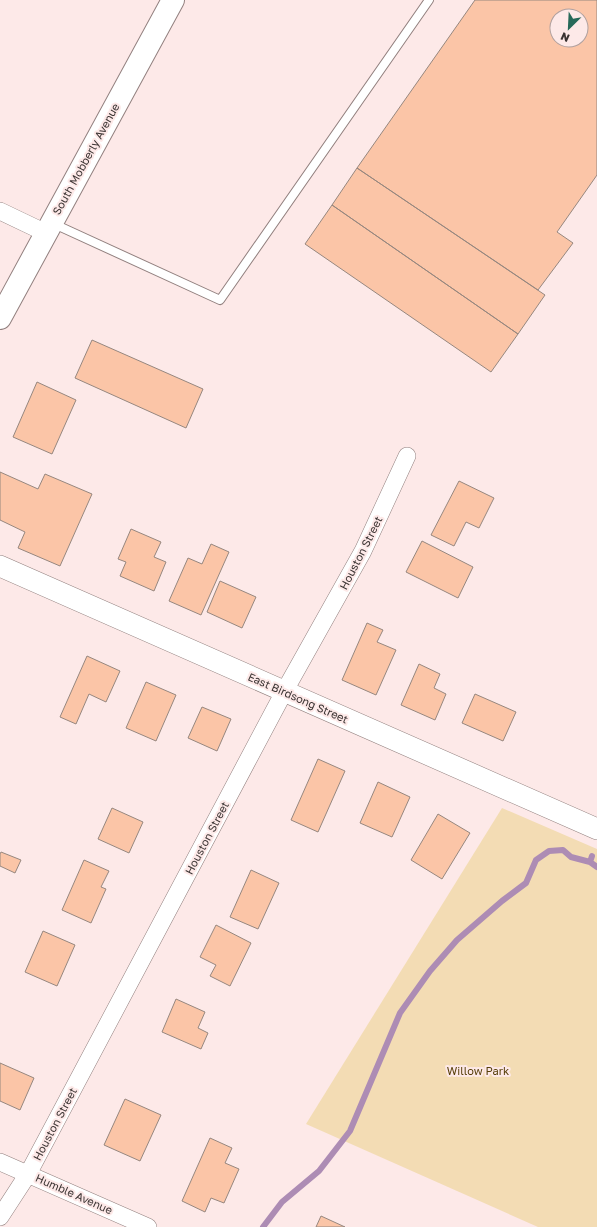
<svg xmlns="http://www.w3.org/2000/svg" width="597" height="1227" font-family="'Golos Text',sans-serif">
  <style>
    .green { fill: #f3dcb4 }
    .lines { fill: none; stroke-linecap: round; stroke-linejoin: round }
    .stream { stroke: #ad8cb4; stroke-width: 6 }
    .building { fill: #fbc5a7; stroke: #96877f; fill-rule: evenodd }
    .service-casing { stroke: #92807f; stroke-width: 10 }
    .minor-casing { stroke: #92807f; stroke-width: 18 }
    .tertiary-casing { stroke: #92807f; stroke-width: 22 }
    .secondary-casing { stroke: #92807f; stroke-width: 24 }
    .service { stroke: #fff; stroke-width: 8 }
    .minor { stroke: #fff; stroke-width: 17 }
    .tertiary { stroke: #fff; stroke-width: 21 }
    .secondary { stroke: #fff; stroke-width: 22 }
    .labels { text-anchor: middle; stroke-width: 4; stroke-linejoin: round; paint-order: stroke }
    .street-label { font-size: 11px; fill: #3a3332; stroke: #fde9e8 }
    .park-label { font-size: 11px; fill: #563e08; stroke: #fde9e8 }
  </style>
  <rect width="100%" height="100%" fill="#fde9e8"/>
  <path class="green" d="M502,808L597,849V1227H538L306,1124Z"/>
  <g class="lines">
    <path class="stream" d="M592,856L590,862L597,867
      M263,1227L282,1202L319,1171L350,1131L400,1013L430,971L457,940L502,901L526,883L536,860L549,851L563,850L571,857L590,862"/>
  </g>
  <path class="building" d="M475,0H597V175L557,232L573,243L538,290L357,168ZM557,16H581V40H557Z
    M357,168L545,295L518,334L332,205Z
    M332,205L518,334L491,372L305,244Z
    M92,340L203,389L186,428L75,378Z
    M37,382L76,400L52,454L13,437Z
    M0,472L38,489L45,474L92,494L60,566L18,548L25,532L0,520Z
    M459,481L494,498L479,528L466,522L454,546L431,535Z
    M131,529L161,542L154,557L166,562L154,591L120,576L126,562L118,559Z
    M422,541L473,567L458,598L406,572Z
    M211,544L229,552L201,615L169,601L188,558L202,564Z
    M220,581L256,597L242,628L207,612Z
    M367,623L383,630L377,642L396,650L376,695L342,680Z
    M87,656L120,671L106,702L89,694L76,724L60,717Z
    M419,664L440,674L434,688L446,694L435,720L401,705Z
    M146,682L176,695L156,741L126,728Z
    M475,694L516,712L503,741L462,723Z
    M202,707L231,719L217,751L188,738Z
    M318,759L345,771L318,832L291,820Z
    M378,782L410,797L392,837L360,823Z
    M112,808L143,822L129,853L98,839Z
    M438,814L470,833L442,879L411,860Z
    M1,852L21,860L15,873L0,866V854Z
    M84,860L109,871L101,887L106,889L91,923L62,910Z
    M251,870L279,883L258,929L230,917Z
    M216,925L251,943L230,986L210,976L216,965L200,957Z
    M43,931L75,945L57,986L25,972Z
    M176,999L205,1012L198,1028L208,1033L201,1049L162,1032Z
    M0,1063L34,1078L20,1110L0,1101Z
    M125,1099L161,1115L140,1161L104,1145Z
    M210,1138L232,1148L225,1163L239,1169L224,1203L211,1198L205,1212L182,1201Z
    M321,1216L345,1227H316Z"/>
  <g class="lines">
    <g class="service-casing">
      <path id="service" d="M52,223L220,300L429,0"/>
    </g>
    <g class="minor-casing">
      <path id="minor" d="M0,211L46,233
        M0,1162L148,1227
        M0,1217L28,1174L284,692L363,551L407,456"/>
    </g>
    <g class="tertiary-casing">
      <path id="tertiary" d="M0,566L597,829"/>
    </g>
    <g class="secondary-casing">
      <path id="secondary" d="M0,318L173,0"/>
    </g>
    <use href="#service" class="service"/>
    <use href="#minor" class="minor"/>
    <use href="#tertiary" class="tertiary"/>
    <use href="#secondary" class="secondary"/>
  </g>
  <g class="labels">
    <g class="street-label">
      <text transform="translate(86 159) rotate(-61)" y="4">South Mobberly Avenue</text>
      <text transform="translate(361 553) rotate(-63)" y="4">Houston Street</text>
      <text transform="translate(298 698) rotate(24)" y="4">East Birdsong Street</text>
      <text transform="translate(207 838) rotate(-62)" y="4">Houston Street</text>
      <text transform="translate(55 1124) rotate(-62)" y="4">Houston Street</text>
      <text transform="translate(74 1194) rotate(24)" y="4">Humble Avenue</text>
    </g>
    <g class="park-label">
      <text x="478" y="1075">Willow Park</text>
    </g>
  </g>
  <g transform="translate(569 28) rotate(204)"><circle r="19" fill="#fde9e8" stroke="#afa09f"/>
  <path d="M0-3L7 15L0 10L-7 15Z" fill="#276959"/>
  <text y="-6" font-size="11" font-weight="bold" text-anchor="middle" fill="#3a3332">N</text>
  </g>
</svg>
